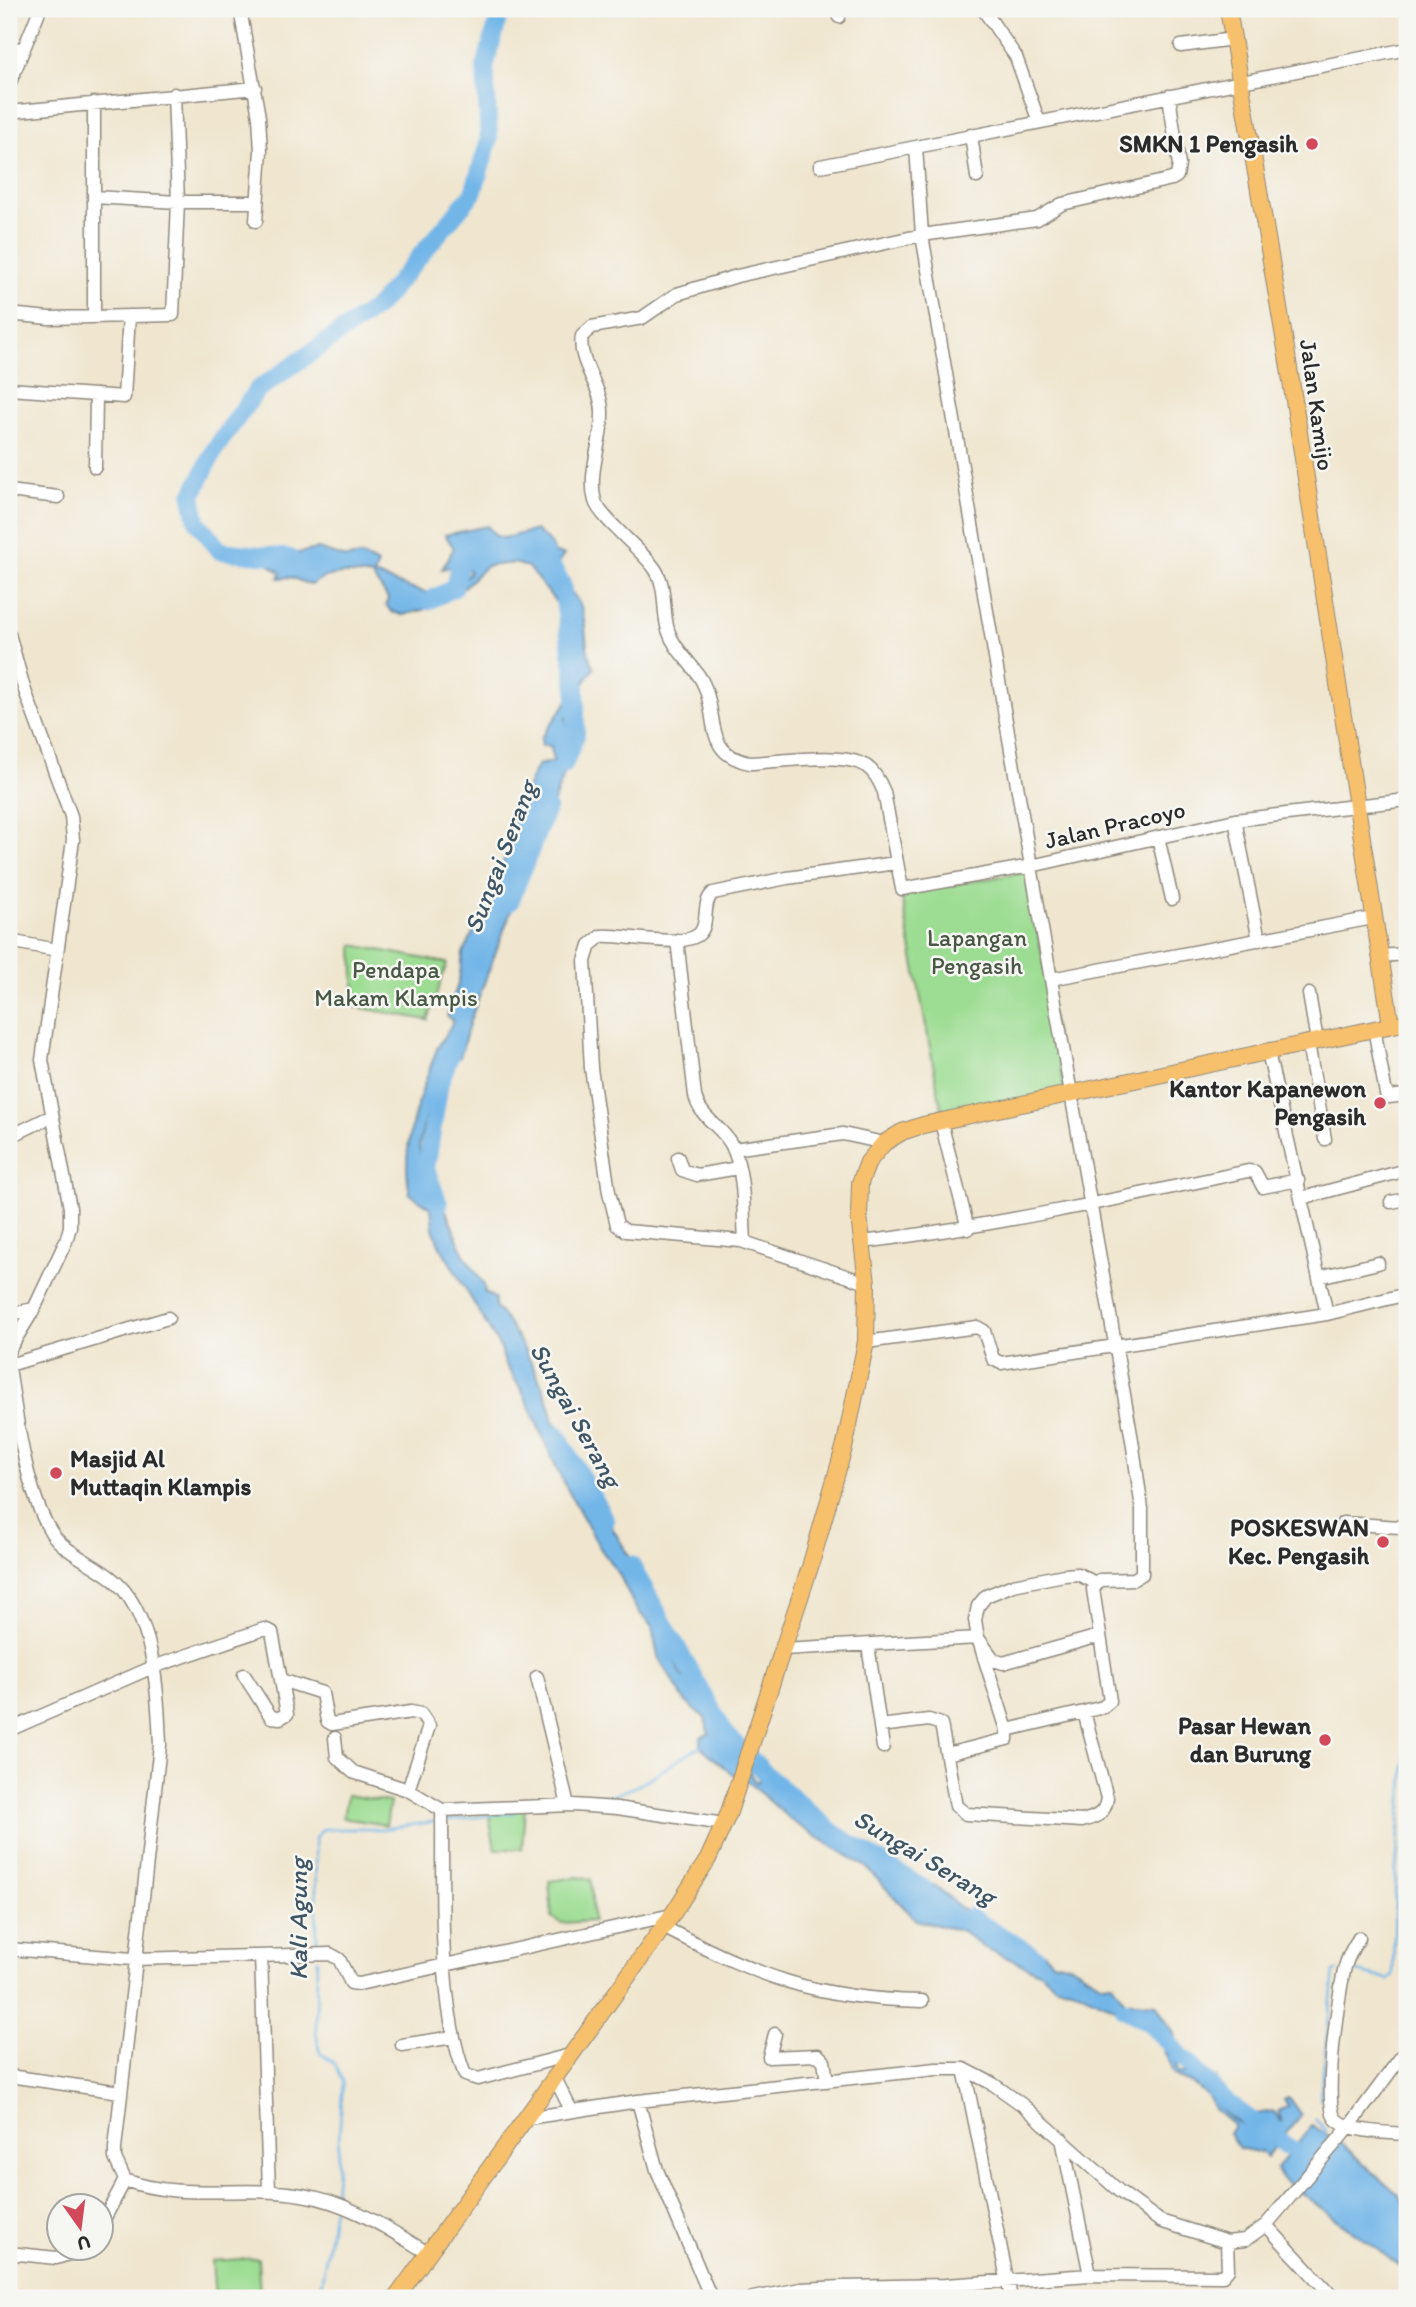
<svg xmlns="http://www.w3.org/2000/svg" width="1416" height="2307" font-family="Itim,sans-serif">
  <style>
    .green { fill: #9ddd93; stroke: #64845f; stroke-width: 2 }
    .water { fill: #72b6e8; stroke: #4e708a; stroke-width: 2 }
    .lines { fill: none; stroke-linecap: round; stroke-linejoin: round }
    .stream { stroke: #72b6e8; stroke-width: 2.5 }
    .river { stroke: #72b6e8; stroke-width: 18 }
    .minor-casing { stroke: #8e887d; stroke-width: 15 }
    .major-casing { stroke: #8e887d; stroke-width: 18 }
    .minor { stroke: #fff; stroke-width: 12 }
    .major { stroke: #f7c06c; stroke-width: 16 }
    .poi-dot { fill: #d1495b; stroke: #f6f6f2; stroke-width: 2.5 }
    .labels { text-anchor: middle; stroke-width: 5; stroke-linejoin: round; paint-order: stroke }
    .poi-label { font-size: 24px; font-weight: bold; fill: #2b2b2b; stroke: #f6f6f2; text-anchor: end }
    .street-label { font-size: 24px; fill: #2b2b2b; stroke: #f6f6f2 }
    .park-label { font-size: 24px; fill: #485845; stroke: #f6f6f2 }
    .water-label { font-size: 26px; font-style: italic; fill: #405564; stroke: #f6f6f2 }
  </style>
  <rect width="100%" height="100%" fill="#f6f6f2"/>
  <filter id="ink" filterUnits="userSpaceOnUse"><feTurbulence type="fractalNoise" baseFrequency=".0143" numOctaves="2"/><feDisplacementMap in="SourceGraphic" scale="14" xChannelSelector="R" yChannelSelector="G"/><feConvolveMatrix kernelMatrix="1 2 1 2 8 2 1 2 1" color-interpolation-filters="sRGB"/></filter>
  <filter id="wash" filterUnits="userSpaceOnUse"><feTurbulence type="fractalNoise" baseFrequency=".00686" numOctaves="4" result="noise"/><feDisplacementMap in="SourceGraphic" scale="28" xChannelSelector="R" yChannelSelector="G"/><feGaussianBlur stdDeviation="1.57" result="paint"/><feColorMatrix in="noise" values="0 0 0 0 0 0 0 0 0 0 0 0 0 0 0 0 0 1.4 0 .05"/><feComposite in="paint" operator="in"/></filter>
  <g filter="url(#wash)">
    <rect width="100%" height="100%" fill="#f0e6cf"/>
    <path class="green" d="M1028,872L1065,1094L943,1117L901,893Z
      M353,945L447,963L428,1020L355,1007Z
      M347,1795L390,1802L386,1825L343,1818Z
      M525,1806L522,1849H495L490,1822L493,1807Z
      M577,1877L591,1879L593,1921L561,1923L552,1917L549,1881Z
      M258,2258L260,2298H215L212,2261Z"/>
    <path class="water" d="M487,526L496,536L504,538L536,530L550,543L555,553L564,555L553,571C561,585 575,591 581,607C588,627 583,648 594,668L572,702L566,718L573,750L546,822L531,836L520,872L518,892L470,1021L460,1057L456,1055L435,1079L419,1145L422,1171L437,1188L463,1253L484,1285L485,1293L495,1298V1308C509,1316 556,1404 552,1420L562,1429L569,1460L585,1492L597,1502L636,1568L650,1615L670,1646L680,1674L696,1688L707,1713L729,1733L753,1779L758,1783L759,1779L779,1788L825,1828L838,1833L878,1865L898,1875L916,1878L937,1887L961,1908L993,1923L990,1933L1006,1942L1044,1953L1052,1961L1071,1965L1102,1984L1112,1983L1125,2001L1156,2004L1176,2037L1172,2047L1178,2073H1202L1215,2078L1202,2082L1218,2097L1216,2103C1224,2112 1234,2123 1246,2125L1256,2114L1273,2111L1282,2122L1278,2111L1288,2106L1284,2099L1288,2097L1301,2115L1266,2158L1262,2153L1239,2148L1229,2134L1234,2126L1214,2109L1208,2096L1191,2083L1174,2075L1152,2021L1132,2017L1072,1988L1056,1986L1041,1973L981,1946L963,1931L916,1920L866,1867L793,1822L752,1785L730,1772L700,1746V1737L709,1734L705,1718L685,1701L658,1657L652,1627L635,1607L620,1576L600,1548L560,1476L523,1392L505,1364L501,1349L439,1244L433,1228L431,1208L410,1194C399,1145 421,1093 437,1049C441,1040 449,1031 453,1021L447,1016L459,981L463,953L483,913L493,881L500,875L514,822L534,772L538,765L553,762L551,746H542L541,738L579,685L582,667L575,649L570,620L528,567L514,563L486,566L459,592L423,610L403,615L392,612L386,605L388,598L372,576C352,573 328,571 311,585L290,577L279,578L281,573L270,565L263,551L272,555L269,548L293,554L318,549L346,558L362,556L378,564L374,575C411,587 442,609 470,572L463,563L442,569L454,548L445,535Z
      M1312,2125L1343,2145L1400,2196L1407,2208V2271L1282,2179L1276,2169Z"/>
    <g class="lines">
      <path class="stream" d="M596,1802L637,1786L704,1744
        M448,1820L514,1813
        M317,1949L315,1838L323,1829H383L438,1821
        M317,1959L316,2031L320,2053L335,2064L343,2081L335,2198
        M1348,1970L1388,1979L1393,1975L1396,1869L1407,1742
        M1320,2100L1334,1972L1338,1971
        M1315,2119L1326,2130L1321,2136
        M319,2298L334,2208"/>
      <path class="river" d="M542,550L562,584L576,688V735L564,765
        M290,558L220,551L197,521L192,496L215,449L257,390L377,307L473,193L489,140L485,67L501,9
        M428,601L454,588L464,546H469
        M510,902L547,808
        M439,1204L426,1169L440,1082L454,1046
        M557,1434L605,1520
        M631,1565L725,1733L770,1778L835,1834L923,1888
        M970,1917L1036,1957
        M1124,2009L1149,2023L1225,2101L1312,2164"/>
    </g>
  </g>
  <g filter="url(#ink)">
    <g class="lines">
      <g class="minor-casing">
        <path id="minor" d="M240,9L259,117L261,151L256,221
          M835,9L839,17
          M983,9L1016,57L1039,122
          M1181,46L1233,39
          M9,48L24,49
          M9,85L40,9
          M1169,96L1179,165L1177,176L1172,179L1062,204L1037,219L922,235L1031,866L902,889L884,792C880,782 875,772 866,766C842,751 778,762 750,763C702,754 719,714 703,683C694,664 675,652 668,630C662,610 667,587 655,569C643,551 600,518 595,501C587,473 603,440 602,412C602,386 577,362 582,336L592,327L642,318L677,294L737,276L922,235L916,147L1407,49
          M94,103V317
          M9,112L255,88
          M971,135L977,177
          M820,166L916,147
          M94,197L178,202H257
          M9,314L49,318L173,315L178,202L174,94
          M9,389L124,397L129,316
          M95,467L96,395
          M9,491L58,497
          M9,634L24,688L71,816L73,840L42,1060L70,1208V1227L66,1241L34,1309L9,1350
          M1235,820L1259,940
          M1158,837L1172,899
          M677,940L695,1096C700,1119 724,1127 733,1148C745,1176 743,1212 745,1242
          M9,941L57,950
          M1379,956L1407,954
          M1051,979L1373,918
          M1309,994L1317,1041
          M1374,1028L1386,1094L1389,1097L1405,1095
          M1308,1043L1325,1139
          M1268,1052L1327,1314
          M941,1122L968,1229
          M9,1137L52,1116
          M733,1149L843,1134L884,1143
          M678,1158L682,1170L697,1175L738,1168
          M1302,1198L1407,1170
          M1391,1202L1407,1199
          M862,1242C993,1226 1119,1199 1248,1171L1255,1172L1263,1187L1298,1180
          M1319,1277L1378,1263
          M867,1283L741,1241L626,1231L617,1225L609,1192L591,1068L585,961L590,945L601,936C623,934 682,949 699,934C710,924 701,903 713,893L787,878L896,863
          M9,1314L34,1309
          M866,1342L977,1327L984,1331L993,1359L1001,1363L1327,1314L1407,1294
          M9,1365L168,1318
          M9,1367C16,1415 26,1492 51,1532C63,1551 92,1563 110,1577C155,1610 158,1694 160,1745L115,2148V2158L125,2180C180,2201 244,2185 302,2195C349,2202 388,2229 428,2253
          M1343,1523L1399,1527
          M1095,1583L1078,1574L1064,1575L1013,1585L986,1596L978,1606L975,1620L978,1638L994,1660L1003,1663L1099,1636
          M868,1645L883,1747
          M783,1649L978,1638L1007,1730L1084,1712
          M244,1675L271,1717L280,1718L287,1714L281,1680L322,1693L327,1721L332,1724L411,1712L421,1714L429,1726L408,1790
          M537,1677L568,1805
          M880,1726L929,1720L941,1724L956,1806L966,1814L1082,1821C1097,1817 1105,1814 1107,1798L1084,1712L1103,1707L1110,1701L1093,1589L1100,1580L1134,1579L1142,1574V1509L1132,1440L1031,866L1235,820L1407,800
          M9,1730L153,1667L264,1629L272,1632L281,1680
          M335,1738L337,1757L353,1772L408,1790L442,1810L573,1805L617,1808L724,1824
          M947,1754L1007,1739V1730
          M442,1810C443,1888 437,2003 465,2075L478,2079L570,2055
          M663,1927C758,1976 814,1999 922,2001
          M1359,1938C1353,1947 1348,1956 1345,1967C1339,1990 1323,2101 1335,2118C1345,2132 1390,2133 1407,2134
          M9,1949L133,1959L330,1954L339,1959L351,1983L359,1984L672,1915
          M261,1956L269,2191
          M775,2034L769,2057L818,2055L824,2061L827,2081
          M402,2045L454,2037
          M964,2069L1011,2298
          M9,2076L120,2092
          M556,2080L571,2110
          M638,2101L657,2170L711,2298
          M528,2118L638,2101L936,2069H964L993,2084L1024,2106L1119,2191L1160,2221L1227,2242L1245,2240L1266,2225L1349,2127L1407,2049
          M1062,2139L1090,2275
          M102,2223L125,2180
          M1266,2225L1334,2298
          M9,2253L56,2258L87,2248
          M753,2298L801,2289L843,2287L945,2285L1090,2275L1223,2276L1228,2270L1227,2242"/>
      </g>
      <g class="major-casing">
        <path id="major" d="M1228,9L1286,349L1391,1025
          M396,2298L672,1915L708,1859L728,1815L810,1567L845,1444L866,1342L867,1283L859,1216L860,1183L868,1162L884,1143L902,1132L923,1125L1407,1022"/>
      </g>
      <use href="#minor" class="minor"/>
      <use href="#major" class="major"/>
    </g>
  </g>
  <g class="poi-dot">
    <circle cx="1312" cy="144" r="7"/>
    <circle cx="1380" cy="1103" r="7"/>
    <circle cx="56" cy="1473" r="7"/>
    <circle cx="1383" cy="1542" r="7"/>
    <circle cx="1325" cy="1740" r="7"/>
  </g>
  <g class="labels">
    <g class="poi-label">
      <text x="1298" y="152">SMKN 1 Pengasih</text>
      <text x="1366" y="1097">Kantor Kapanewon<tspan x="1366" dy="28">Pengasih</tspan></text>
      <text x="70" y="1467" text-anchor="start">Masjid Al<tspan x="70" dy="28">Muttaqin Klampis</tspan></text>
      <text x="1369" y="1536">POSKESWAN<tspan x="1369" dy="28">Kec. Pengasih</tspan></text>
      <text x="1311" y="1734">Pasar Hewan<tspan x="1311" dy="28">dan Burung</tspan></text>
    </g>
    <g class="street-label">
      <text transform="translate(1317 405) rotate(82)" y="8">Jalan Kamijo</text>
      <text transform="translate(1115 825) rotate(-13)" y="8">Jalan Pracoyo</text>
    </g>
    <g class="park-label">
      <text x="977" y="946">Lapangan<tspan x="977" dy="28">Pengasih</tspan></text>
      <text x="396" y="978">Pendapa<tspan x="396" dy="28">Makam Klampis</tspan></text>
    </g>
    <g class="water-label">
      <text transform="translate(500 857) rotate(-69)" y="9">Sungai Serang</text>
      <text transform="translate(576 1415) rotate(61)" y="9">Sungai Serang</text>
      <text transform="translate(925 1857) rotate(31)" y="9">Sungai Serang</text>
      <text transform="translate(298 1919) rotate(-90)" y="9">Kali Agung</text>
    </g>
  </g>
  <rect width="1416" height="2307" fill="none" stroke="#f6f6f2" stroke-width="35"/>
  <g transform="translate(80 2227) rotate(166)"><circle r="33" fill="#f6f6f2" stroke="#a5a5a2" stroke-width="2"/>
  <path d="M0-5L12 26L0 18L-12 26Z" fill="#d1495b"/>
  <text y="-10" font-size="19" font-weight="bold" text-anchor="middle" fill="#2b2b2b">U</text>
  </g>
</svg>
